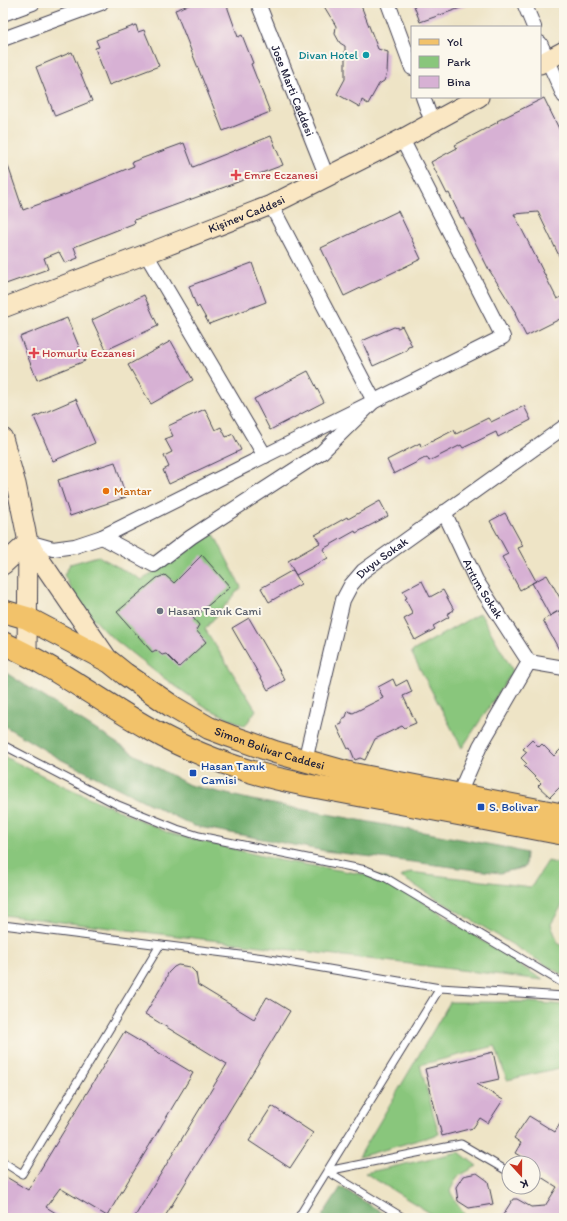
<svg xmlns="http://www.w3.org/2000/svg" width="567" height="1221" font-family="Itim,sans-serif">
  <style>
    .green { fill: #89c67c; stroke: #56745c }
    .forest { fill: #6eab6c; stroke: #486654 }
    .building { fill: #d7b1d4 }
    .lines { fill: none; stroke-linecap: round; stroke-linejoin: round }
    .lane-casing { stroke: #413f50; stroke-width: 9 }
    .street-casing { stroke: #413f50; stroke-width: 16 }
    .secondary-casing { stroke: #413f50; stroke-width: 21 }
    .primary-casing { stroke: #413f50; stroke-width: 24 }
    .lane { stroke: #fff; stroke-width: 7 }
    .street { stroke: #fff; stroke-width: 14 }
    .secondary { stroke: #fae7c3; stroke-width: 19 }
    .primary { stroke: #f2c26a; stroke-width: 22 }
    .culture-dot { fill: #0f9aa8; stroke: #fbf7ec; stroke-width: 1.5 }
    .health-dot { fill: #e0444e; stroke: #fbf7ec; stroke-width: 1.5 }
    .food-dot { fill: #e8710a; stroke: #fbf7ec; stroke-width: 1.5 }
    .worship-dot { fill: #6b7280; stroke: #fbf7ec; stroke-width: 1.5 }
    .transit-dot { fill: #1a4fb4; stroke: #fbf7ec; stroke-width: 1.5 }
    .labels { text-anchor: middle; stroke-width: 4; stroke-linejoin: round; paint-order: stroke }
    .culture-label { font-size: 12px; fill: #0d838f; stroke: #fbf7ec; text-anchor: end }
    .street-label { font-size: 12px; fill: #22223b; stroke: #fbf7ec }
    .health-label { font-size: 12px; fill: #be3a42; stroke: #fbf7ec; text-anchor: start }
    .food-label { font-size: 12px; fill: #c56008; stroke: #fbf7ec; text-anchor: start }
    .worship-label { font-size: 12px; fill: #5b616d; stroke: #fbf7ec; text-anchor: start }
    .transit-label { font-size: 12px; fill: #164399; stroke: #fbf7ec; text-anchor: start }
  </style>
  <rect width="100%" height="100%" fill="#fbf7ec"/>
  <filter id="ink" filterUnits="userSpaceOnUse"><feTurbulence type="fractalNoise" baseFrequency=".025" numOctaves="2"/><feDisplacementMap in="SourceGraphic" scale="8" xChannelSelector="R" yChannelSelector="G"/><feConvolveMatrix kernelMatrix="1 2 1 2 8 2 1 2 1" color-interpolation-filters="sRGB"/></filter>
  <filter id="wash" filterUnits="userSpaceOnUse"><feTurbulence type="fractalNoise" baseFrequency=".012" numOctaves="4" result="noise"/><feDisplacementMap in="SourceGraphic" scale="16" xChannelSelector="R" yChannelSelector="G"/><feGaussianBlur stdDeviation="0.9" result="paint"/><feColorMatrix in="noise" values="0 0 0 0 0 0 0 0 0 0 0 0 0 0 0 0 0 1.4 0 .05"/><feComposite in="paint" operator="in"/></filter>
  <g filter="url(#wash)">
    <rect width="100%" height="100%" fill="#eee4c6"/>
    <path class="green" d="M214,534L241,587L205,629L256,710L245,726L207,708L158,674L109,635L78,602L64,575L70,564L98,556L142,580L169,561Z
      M480,613L513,671L462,748L411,652Z
      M3,756L66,787L169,833L278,860L386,878L543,980L3,915Z
      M548,861L564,865V902L551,924L558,943L564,947V976L401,877L410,872L531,887Z
      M450,1002H529L564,1005V1067L507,1080L495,1046L420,1065L439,1134L359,1157Z
      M459,1152L477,1166L457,1177L450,1191L457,1204L467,1218H438L365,1173Z"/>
    <path class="forest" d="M3,671L142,759L189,785L252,800L503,847L526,853L525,867L500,873L325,851L194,826L58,758L3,725Z
      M341,1187L391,1218H326L322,1216Z"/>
    <g id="blocks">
      <path class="building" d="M194,3H226L238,37L242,35L253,63L251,64L270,112L223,131L175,10Z
        M322,3H360L378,49L388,52L387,73L384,81L379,84L368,104L362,100L360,107L337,94L345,79V46L340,43L335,34L336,26Z
        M413,3H469V5L420,22Z
        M136,25L138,32L144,30L159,66L109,85L95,48L99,47L96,40Z
        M72,52L92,101L55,116L36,67Z
        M544,98L564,139V266L538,212L514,214L557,299L564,296V317L526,336L515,314L516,313L488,268L463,218H461L449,193L447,194L431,162L457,148L455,145L498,122L497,121Z
        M271,136L283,165L222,188L134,220L135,223L74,247L78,258L65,263L59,252L44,258L48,269L3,285V157H5L23,210L70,193V192L134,166L132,162L184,143L193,167Z
        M398,211L421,259L344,296L321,248Z
        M252,263L266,302L209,324L199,306L197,308L189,286Z
        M144,295L158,326L106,350L92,320Z
        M67,318L85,361L37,380L20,337Z
        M402,326L412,346L408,347L406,351L373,366L362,341L394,327L398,328Z
        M171,341L193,380L151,404L128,365Z
        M308,371L324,402L270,430L254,399Z
        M76,399L95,443L53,461L34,417Z
        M524,406L531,420L498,437L496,432L463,448L461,445L429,461L427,457L394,474L387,460L420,443L421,447L454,430L456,434L488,418L491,422Z
        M205,409L215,430L221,427L226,437L233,434L241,450L169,484L163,470L169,467L164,456L172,452L165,439L173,436L168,426Z
        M115,462L126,497L70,516L58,480Z
        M380,501L388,516L356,533L355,531L323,549L328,558L296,575L288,561L320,543L315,535L347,517L348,519Z
        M505,513L523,546L518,548L536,581L520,590L502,557L508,554L490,521Z
        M202,555L230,587L193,618L199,625L196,630L206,642L179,667L166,654L162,655L156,650L152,652L117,612L157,578L165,575L174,583Z
        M293,570L301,584L269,602L261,588Z
        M547,575L564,605V608L550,616L532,583Z
        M422,581L430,597L443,590L454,610L447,614L449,617L433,626L435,629L415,640L404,619L413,614L405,599L407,598L403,591Z
        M558,611L564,622V659L543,620Z
        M249,618L285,680L268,690L232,628Z
        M393,679L396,686L407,680L412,692L403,696L416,723L404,728L402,726L375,739L365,760L360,758L355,760L350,748L348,749L337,726L342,724V719L346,717L348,711L353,713L383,698L378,687Z
        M532,740L539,747L542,744L554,756L564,746V783L550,797L538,786L541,783L524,766L527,764L521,758L527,752L523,749Z
        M178,965L190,967L196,973L198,985L254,1019L267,997L290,1011L164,1218H134L227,1064L145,1014L165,981L168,973L174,967Z
        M124,1032L193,1073L107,1216L60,1188L46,1207L64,1218H3V1175L28,1190Z
        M493,1052L499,1079L477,1084L503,1100L488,1123L480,1118L473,1128L442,1136L425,1069Z
        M272,1106L313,1133L290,1168L249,1141Z
        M529,1116L555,1132L564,1117V1218H501L513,1199H517L531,1207L545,1206L557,1187L533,1172V1163H531L515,1153L521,1143L514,1138Z
        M477,1173L488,1181L493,1204L469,1208L458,1201L456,1187L463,1176Z"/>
    </g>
  </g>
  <g filter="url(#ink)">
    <use href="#blocks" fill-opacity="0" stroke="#413f50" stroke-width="1"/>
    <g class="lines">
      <g class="lane-casing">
        <path id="lane" d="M3,745L118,805L177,829L199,836L366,870L386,878L564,984
          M3,925L264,958L440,988L564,996
          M3,1162L22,1174L160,945
          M327,1171L461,1144L509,1172
          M327,1171L404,1218
          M298,1218L440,988"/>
      </g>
      <g class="street-casing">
        <g id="street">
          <path id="s1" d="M258,3L327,177"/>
          <path d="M388,3L412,68"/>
          <path d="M524,3L534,27"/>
          <path d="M3,14L33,3"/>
          <path d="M3,39L101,3"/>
          <path d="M540,43L564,96"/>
          <path d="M423,97L432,122"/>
          <path d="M146,254L265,456"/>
          <path id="s2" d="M444,512L476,580L529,662"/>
          <path d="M102,537L154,565L191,537L322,452L374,401L271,205"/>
          <path d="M28,542L53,549L75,546L102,537L503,337L402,139"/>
          <path id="s3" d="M305,761L343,600L351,585L363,571L564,427"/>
          <path d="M459,794L480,746L529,662L564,668"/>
        </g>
      </g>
      <g class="secondary-casing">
        <g id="secondary">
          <path d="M540,64L564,51"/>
          <path id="s4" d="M3,308L146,254L271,205L402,139L479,97"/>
          <path d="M3,438L16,484L28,542L27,654"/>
          <path d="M28,542L110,662"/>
          <path d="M3,565L28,542"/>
        </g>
      </g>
      <g class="primary-casing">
        <g id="primary">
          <path id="s5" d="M3,611L27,618L110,662L125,674L173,707L209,728L230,736L275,752L353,774L564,815"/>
          <path d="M3,643C54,666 99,700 148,728C197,756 246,773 301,784L564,834"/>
        </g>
      </g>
      <use href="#lane" class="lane"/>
      <use href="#street" class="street"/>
      <use href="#secondary" class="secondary"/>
      <use href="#primary" class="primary"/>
    </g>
  </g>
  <circle class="culture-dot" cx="366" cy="55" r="4"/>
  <g class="health-dot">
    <path d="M234 169h4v4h4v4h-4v4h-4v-4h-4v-4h4z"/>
    <path d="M32 347h4v4h4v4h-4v4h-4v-4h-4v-4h4z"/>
  </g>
  <circle class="food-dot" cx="106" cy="491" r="4"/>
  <circle class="worship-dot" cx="160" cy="611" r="4"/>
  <g class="transit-dot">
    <rect x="189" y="769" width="8" height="8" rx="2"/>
    <rect x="477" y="803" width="8" height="8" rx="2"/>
  </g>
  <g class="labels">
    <g class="culture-label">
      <text x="358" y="59">Divan Hotel</text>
    </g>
    <g class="street-label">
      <text dy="4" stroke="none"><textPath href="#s1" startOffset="94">Jose Marti Caddesi</textPath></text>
      <text dy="4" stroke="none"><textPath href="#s4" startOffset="261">Kişinev Caddesi</textPath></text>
      <text dy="4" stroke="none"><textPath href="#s3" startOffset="224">Duyu Sokak</textPath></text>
      <text dy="4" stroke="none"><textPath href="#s2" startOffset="86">Arıtım Sokak</textPath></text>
      <text dy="4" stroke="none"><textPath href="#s5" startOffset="302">Simon Bolivar Caddesi</textPath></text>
    </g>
    <g class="health-label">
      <text x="244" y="179">Emre Eczanesi</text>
      <text x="42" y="357">Homurlu Eczanesi</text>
    </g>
    <g class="food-label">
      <text x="114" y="495">Mantar</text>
    </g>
    <g class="worship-label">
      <text x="168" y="615">Hasan Tanık Cami</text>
    </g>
    <g class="transit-label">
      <text x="201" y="770">Hasan Tanık<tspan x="201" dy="14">Camisi</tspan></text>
      <text x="489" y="811">S. Bolivar</text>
    </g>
  </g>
  <rect width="567" height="1221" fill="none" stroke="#fbf7ec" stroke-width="16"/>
  <rect x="411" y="26" width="130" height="72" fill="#fbf7ec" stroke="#a4a2a5"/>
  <rect x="419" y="39" width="20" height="6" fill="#f2c26a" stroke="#a4a2a5"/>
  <text x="447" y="46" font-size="12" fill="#22223b">Yol</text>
  <rect x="419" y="56" width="20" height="12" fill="#89c67c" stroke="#a4a2a5"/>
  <text x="447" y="66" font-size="12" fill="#22223b">Park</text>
  <rect x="419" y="76" width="20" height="12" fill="#d7b1d4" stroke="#a4a2a5"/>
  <text x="447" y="86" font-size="12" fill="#22223b">Bina</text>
  <g transform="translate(521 1175) rotate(159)"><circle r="19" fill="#fbf7ec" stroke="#a4a2a5"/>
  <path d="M0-3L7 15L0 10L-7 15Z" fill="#c8321e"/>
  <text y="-6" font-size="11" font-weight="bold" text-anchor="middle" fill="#22223b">K</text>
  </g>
</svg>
